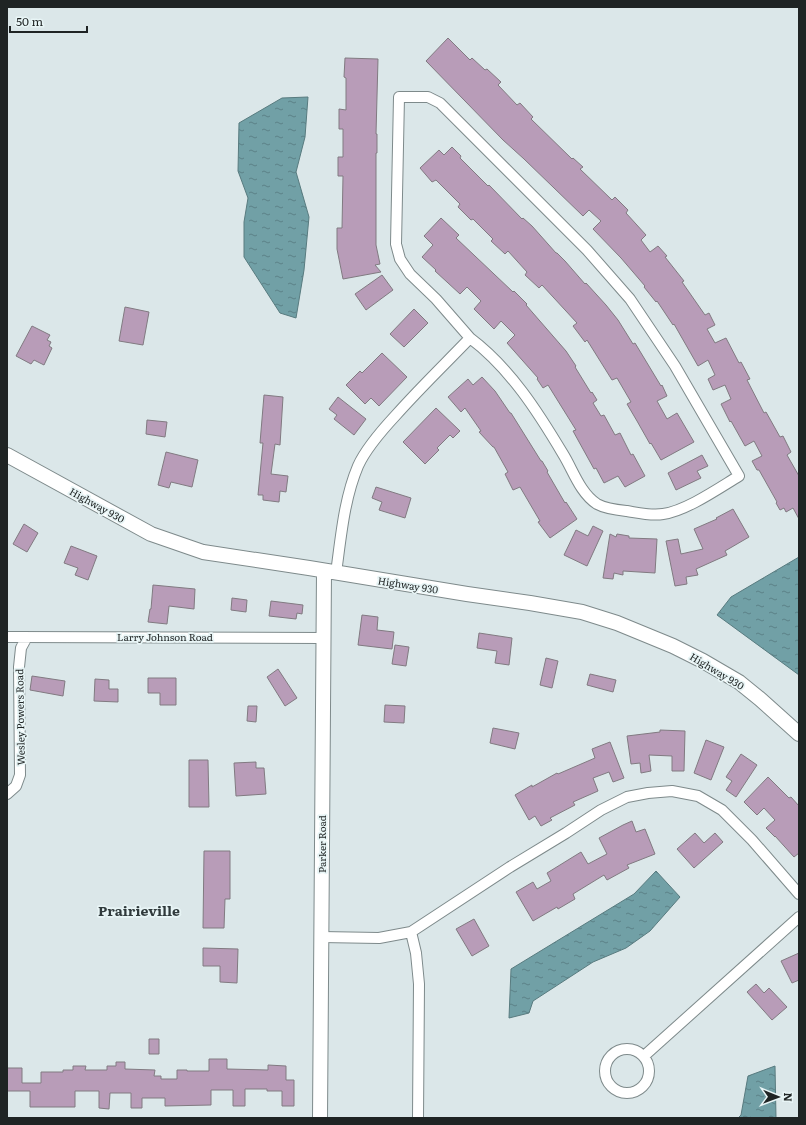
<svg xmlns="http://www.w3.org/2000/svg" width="806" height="1125" font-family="Literata,serif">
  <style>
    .water { fill: url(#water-ripples); stroke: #587b7f }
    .building { fill: #b89cb8; stroke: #817a81 }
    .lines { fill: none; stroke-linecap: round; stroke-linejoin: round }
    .street-casing { stroke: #7e8a8b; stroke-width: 12 }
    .secondary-casing { stroke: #7e8a8b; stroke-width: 16 }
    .street { stroke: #fff; stroke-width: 10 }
    .secondary { stroke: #fff; stroke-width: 14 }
    .labels { text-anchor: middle; stroke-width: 3.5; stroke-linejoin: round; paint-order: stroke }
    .street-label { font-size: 10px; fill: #1f2424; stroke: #e8f5f6 }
    .district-label { font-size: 14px; font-weight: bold; fill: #303a3c; stroke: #e8f5f6 }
  </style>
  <defs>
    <pattern id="water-ripples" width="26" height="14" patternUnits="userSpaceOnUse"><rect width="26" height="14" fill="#71a0a6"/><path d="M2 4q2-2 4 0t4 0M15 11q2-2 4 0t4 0" fill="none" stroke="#5c8287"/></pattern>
  </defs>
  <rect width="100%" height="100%" fill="#dbe7e9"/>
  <path class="water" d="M308,97L305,137L296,172L309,217L304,270L296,318L280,313L244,257V222L248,198L238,171L239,123L282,98Z
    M799,557V675L717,615L731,597Z
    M656,871L680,897L650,931L626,948L593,962L533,1001L529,1013L509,1018L511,969L634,894Z
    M775,1066L776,1118H738L741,1115L748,1076Z"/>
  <path class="building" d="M448,38L470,60L472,58L485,70L487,69L501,82L498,85L517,105L520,103L533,117L531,119L572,159L573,158L583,167L580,169L612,200L615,197L628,210L626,213L646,235L641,240L650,252L658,246L667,256L665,257L684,281L682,282L705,315L709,313L715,325L707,329L715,343L726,338L739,363L741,362L750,379L747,380L764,413L766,412L780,437L783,436L791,452L787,455L799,476V519L793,508L786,512L784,508L780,510L776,503L777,502L759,470H757L752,461L762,456L754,441L745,446L731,421L730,422L721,404L731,399L725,385L713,390L708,379L715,375L708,360L698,366L674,324L673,325L657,301L656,302L644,287L645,286L621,258L593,229L601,221L589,210L583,216L524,159L503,140L426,61Z
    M345,58L378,59L376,134H377V153H376V245L380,264L375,265L381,272L343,279L337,249V228H342L343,176H338V157H343V129H339V109L346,110V78L344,77Z
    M452,147L461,156L460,158L488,186L489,185L522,219L523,218L532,226L556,253H557L565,261L585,284L586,283L606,305L618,320L633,344L635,343L661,386L662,385L667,396L657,401L667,419L677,413L694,442L661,460L651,443L650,444L637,421L627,404L631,402L617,378L612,380L587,340L585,342L573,326L577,323L542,285L539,288L525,275L527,272L508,251L505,254L491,241L493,239L473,219L471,220L458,207L460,204L436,180L432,182L420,168L439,150L444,155Z
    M441,218L459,235L456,238L513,292L514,291L527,304L526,305L566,351L576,366L575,367L591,393L592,392L597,400L593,403L601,416L604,415L615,435L620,433L631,455L633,454L645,476L625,487L618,476L604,483L596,468L594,469L573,431L576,430L548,385L543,388L537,379L538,378L507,343L515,335L501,321L494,329L474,309L481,301L467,287L460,294L435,271L436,270L422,257L433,245L424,236Z
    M382,275L393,290L366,310L355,294Z
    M125,307L149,312L143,345L119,341Z
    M414,309L428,323L404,347L390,334Z
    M32,326L50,335L47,340L51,342L49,346L52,348L44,365L34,360L31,364L16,356Z
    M382,353L407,377L379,406L371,398L365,404L346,385L360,371L362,373Z
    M482,377L495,391L510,413H511L541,461H542L548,471L547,472L565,503L566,502L577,519L550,538L538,522L540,521L520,487L513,490L505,474L508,472L494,447H493L479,432L481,431L465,408L461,412L448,397L468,379L473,385Z
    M264,395L283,397L280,445L275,444L271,474L288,476L286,492L280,491L279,502L263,500V495H258L263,443H260Z
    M338,397L366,419L354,435L334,419L337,415L329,409Z
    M436,408L460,431L453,438L450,435L437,448L439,450L425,464L403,442Z
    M147,420L167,422L165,437L146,434Z
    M166,452L198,460L192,487L171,482L169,488L158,485Z
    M702,455L708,466L697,471L701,478L676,490L668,473Z
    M376,487L411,498L405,518L379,510L382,502L372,498Z
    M733,509L749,537L725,551L727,555L696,569L698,575L686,577L687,584L675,586L666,541L678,539L681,554L703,549L694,529L717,519L716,518Z
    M24,524L38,533L27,552L13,544Z
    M593,526L603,531L587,566L564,555L576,530L588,536Z
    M610,534L616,537L617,534L629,536V538L657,539L655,573L623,571V575L614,573L613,579L603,578Z
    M71,546L97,556L88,580L75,575L78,568L64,563Z
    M153,585L195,589L194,609L169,606L167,624L148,622L150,609H151Z
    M232,598L247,600L246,612L231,610Z
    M271,601L303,605L302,614L297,613L296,619L269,616Z
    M362,615L378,617L377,630L394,632L392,649L358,645Z
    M479,633L512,638L509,665L495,663L497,651L477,648Z
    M395,645L409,647L406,666L392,664Z
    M546,658L558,661L552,688L540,685Z
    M278,669L297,698L285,706L267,677Z
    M590,674L616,680L613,692L587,685Z
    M32,676L65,681L63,696L30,690Z
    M148,678H176V705H160V693H148Z
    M95,679L109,680V689H118V702L94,701Z
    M385,705L405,706L404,723L384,722Z
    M248,706H257L256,722L247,721Z
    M493,728L519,733L515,749L490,743Z
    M660,730L685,731L684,771H672V756L649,755L651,771L641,773L640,763L631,764L627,736L660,732Z
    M706,740L724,747L711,780L694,773Z
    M610,742L624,778L613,782L609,772L593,778L598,791L573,802L575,805L550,818L552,820L541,826L535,816L529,820L515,795L532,785V787L557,773L558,774L595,758L592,749Z
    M741,754L757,765L736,797L726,790L732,781L726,777Z
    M189,760H208L209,807H189Z
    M256,762V768H264L266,794L236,796L234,763Z
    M768,777L789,798L791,797L799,806V853L794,857L775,836V837L766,828L775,820L764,808L757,815L744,802Z
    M632,821L636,832L645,829L655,854L627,865L629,868L607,880L604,875L573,894L575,899L558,909L557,907L533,921L516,892L533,882L537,889L551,881L547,873L581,852L588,864L607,854L599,838L623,825Z
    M695,833L704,843L715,833L723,842L694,868L677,849Z
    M204,851H230V899H225L224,928H203Z
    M474,919L489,946L472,956L456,929Z
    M203,948L238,949L237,983L220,982V966H203Z
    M799,953V980L792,983L781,961Z
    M756,984L764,993L769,988L787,1007L772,1020L747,992Z
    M149,1039H159V1054H149Z
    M209,1059H227V1069L268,1070V1065L286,1066V1080H294V1106H282V1091H267V1089H245V1106H233V1090H211V1105L165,1106V1098H142V1108H131V1093H110L109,1109L99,1108V1091H75V1107H30V1091H7V1068H22V1083H41V1072H63V1070H73V1066H86L85,1070H107V1066H116V1062H125V1069L155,1070L154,1076H161V1079H177V1070H187V1071H209Z"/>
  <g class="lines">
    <g class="street-casing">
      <path id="street" d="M336,573C341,537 344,499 358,466C366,448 383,429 396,415C420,388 445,364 470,338L436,299L410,274L400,259L396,244L399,97H428L440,103L587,250L630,299L675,366L739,476C719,488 686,511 663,514C651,516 639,513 627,511C617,510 606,509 597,504C580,493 573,470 563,454C538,412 510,368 470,338
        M7,637H15L323,638
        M7,794L16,786L20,775L19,667L21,648L27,637
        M411,932L416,953L419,984L418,1118
        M321,937L379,938L411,932L510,867L566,833L601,810L627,797L648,793L672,791L698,796L722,810L752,840L799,894
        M605 1071a22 22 0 1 1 44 0a22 22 0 1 1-44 0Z
        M644,1056L799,917"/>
    </g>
    <g class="secondary-casing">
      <path id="secondary" d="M7,455L151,534L203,552L309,568L467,594L530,603L582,612L617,623L673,646L703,661L739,682L760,699L799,734
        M320,1118L324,572L323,571"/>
    </g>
    <use href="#street" class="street"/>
    <use href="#secondary" class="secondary"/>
  </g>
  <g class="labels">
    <g class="street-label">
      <text transform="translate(97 505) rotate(29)" y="4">Highway 930</text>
      <text transform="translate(408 585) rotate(9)" y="4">Highway 930</text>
      <text x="165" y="641">Larry Johnson Road</text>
      <text transform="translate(717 671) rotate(31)" y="4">Highway 930</text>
      <text transform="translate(20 717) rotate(-91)" y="4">Wesley Powers Road</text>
      <text transform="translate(322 844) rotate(-90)" y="4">Parker Road</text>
    </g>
    <g class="district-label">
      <text x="139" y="916">Prairieville</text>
    </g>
  </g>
  <rect width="806" height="1125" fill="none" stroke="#1f2424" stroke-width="16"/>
  <g transform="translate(778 1097) rotate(91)" stroke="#e8f5f6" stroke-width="3" paint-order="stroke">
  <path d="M0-3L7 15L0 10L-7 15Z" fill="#1f2424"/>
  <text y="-6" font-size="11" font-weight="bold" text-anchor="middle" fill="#1f2424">N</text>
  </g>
  <path d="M10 26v6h77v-6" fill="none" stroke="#1f2424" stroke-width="2"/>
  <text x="16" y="26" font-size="12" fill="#1f2424" stroke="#e8f5f6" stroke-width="3" paint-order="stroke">50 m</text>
</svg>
